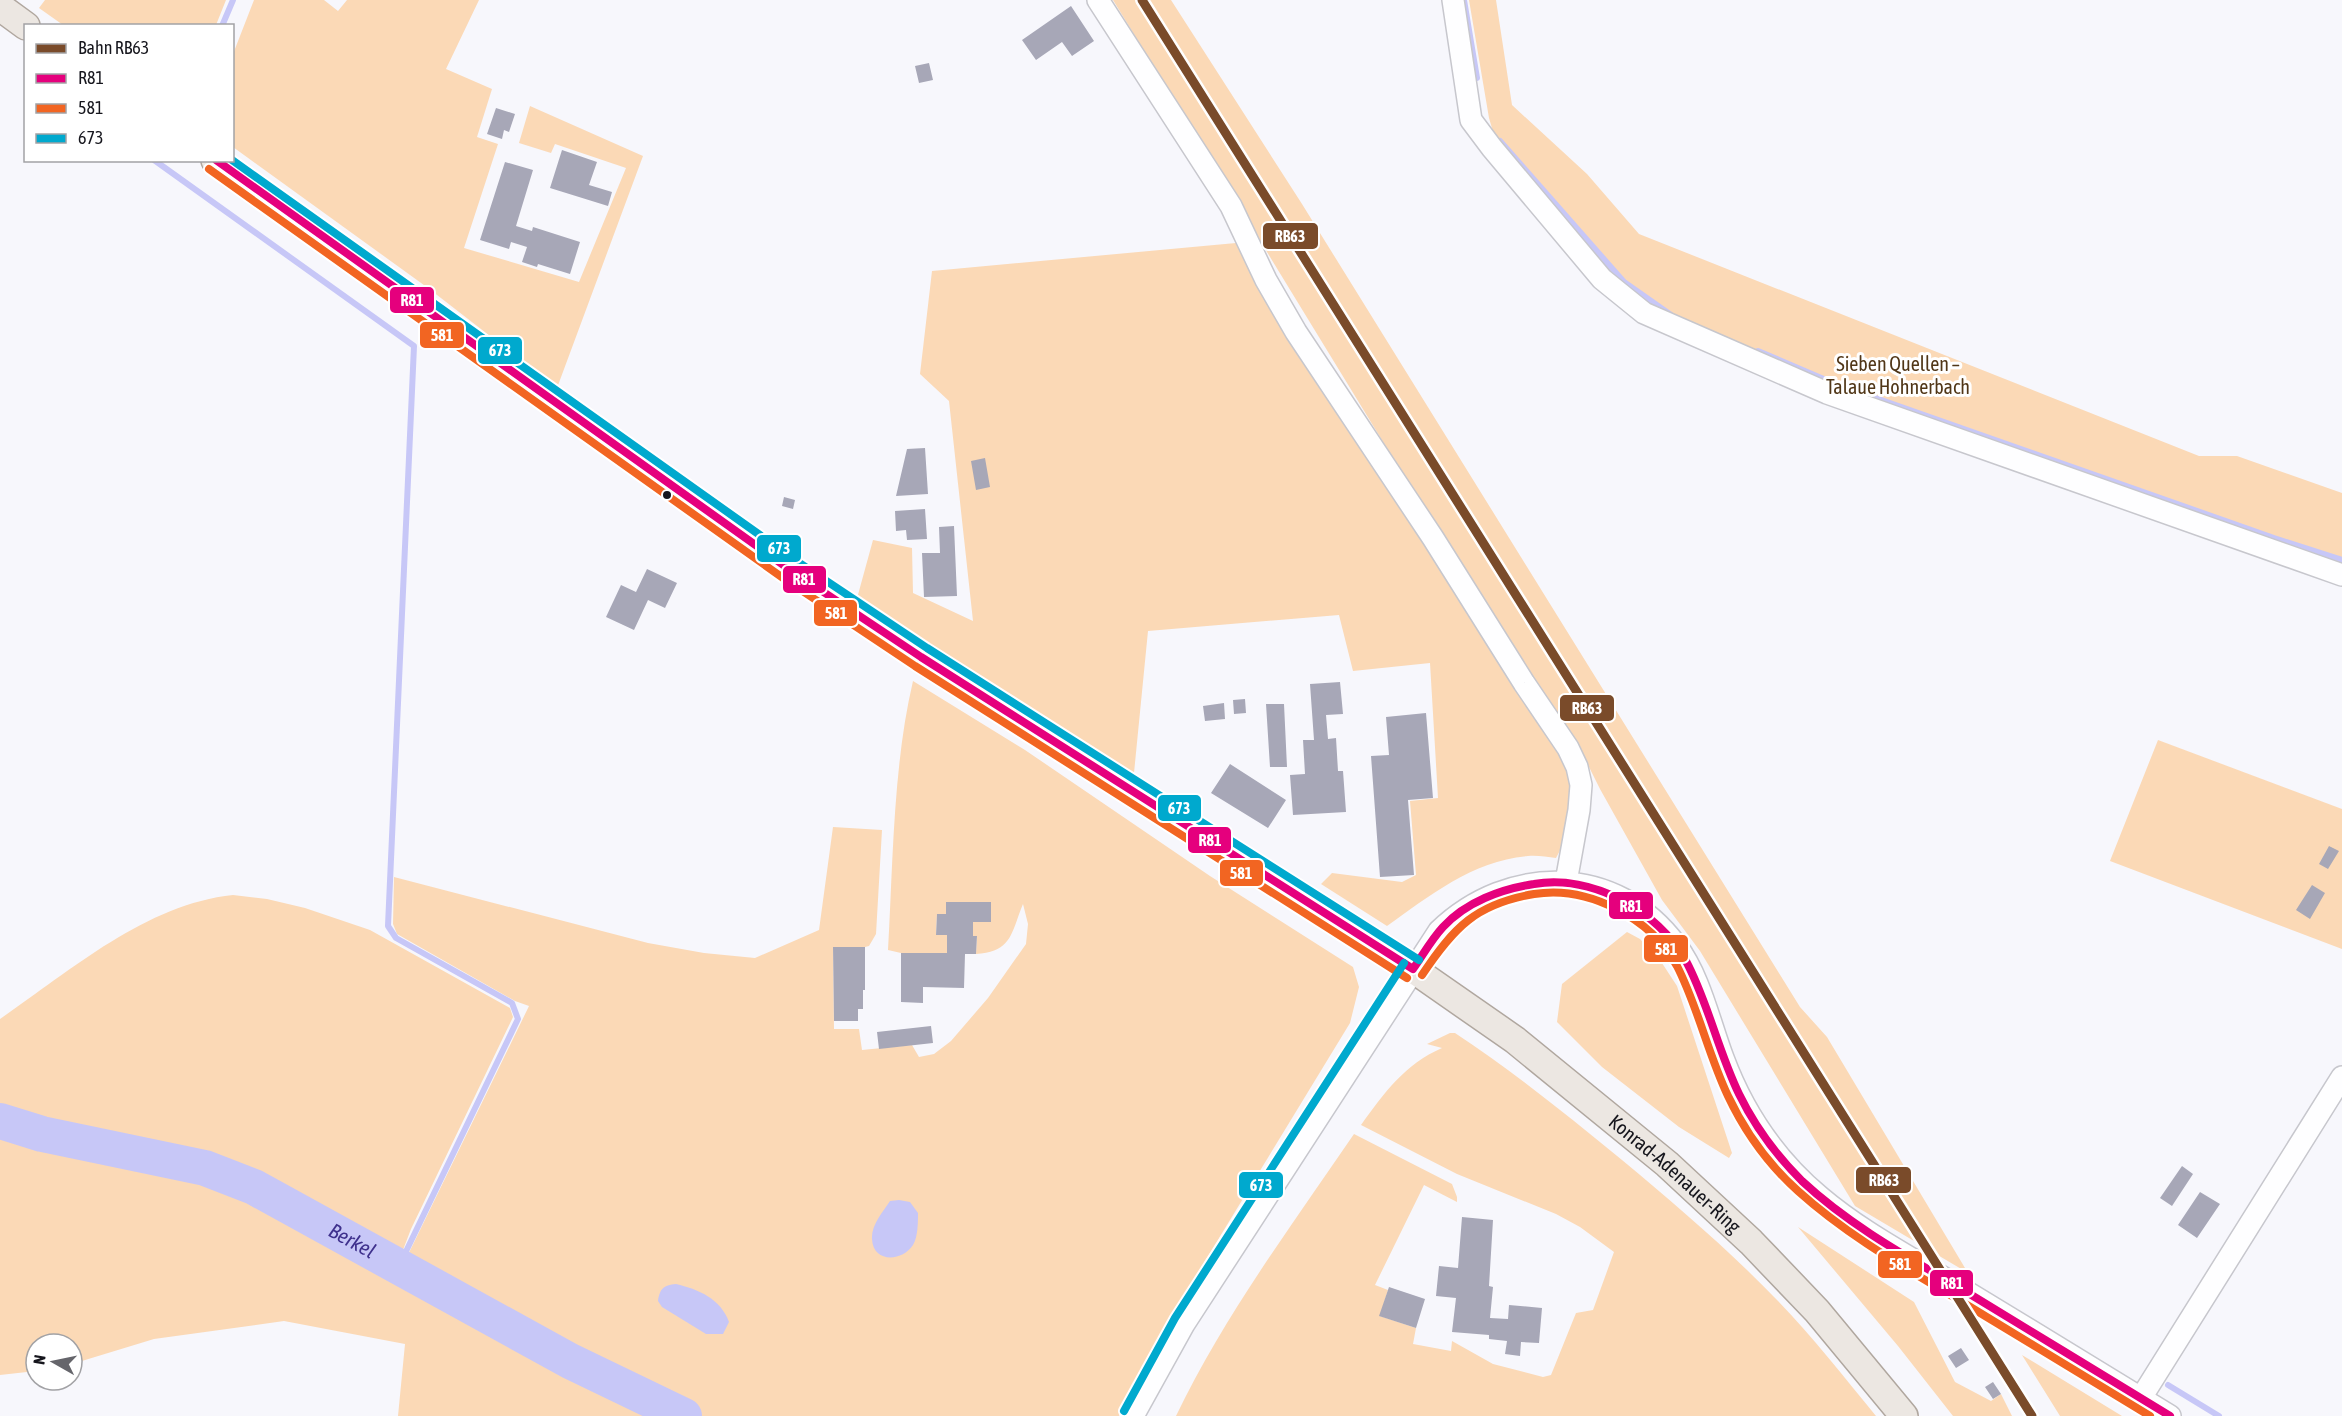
<svg xmlns="http://www.w3.org/2000/svg" width="2342" height="1416" font-family="'Asap Condensed',sans-serif">
  <style>
    .green { fill: #fbd9b6 }
    .water { fill: #c7c7f7 }
    .lines { fill: none; stroke-linecap: round; stroke-linejoin: round }
    .stream { stroke: #c7c7f7; stroke-width: 6 }
    .river { stroke: #c7c7f7; stroke-width: 36 }
    .building { fill: #a7a7b7 }
    .minor-casing { stroke: #c7c7cd; stroke-width: 24 }
    .major-casing { stroke: #b0a79f; stroke-width: 30 }
    .minor { stroke: #fefeff; stroke-width: 21 }
    .major { stroke: #ece7e2; stroke-width: 27 }
    .bus-1-casing { stroke: #fff; stroke-width: 12 }
    .bus-2-casing { stroke: #fff; stroke-width: 12 }
    .bus-3-casing { stroke: #fff; stroke-width: 12 }
    .bus-1 { stroke: #e5007d; stroke-width: 8 }
    .bus-2 { stroke: #f26522; stroke-width: 8 }
    .bus-3 { stroke: #00a9ce; stroke-width: 8 }
    .rail-1-casing { stroke: #fff; stroke-width: 14 }
    .rail-1 { stroke: #7a4b2a; stroke-width: 9 }
    .bus-dot { fill: #16161d; stroke: #fff; stroke-width: 2 }
    .labels { text-anchor: middle; stroke-width: 6; stroke-linejoin: round; paint-order: stroke }
    .park-label { font-size: 20px; fill: #503617; stroke: #fff }
    .street-label { font-size: 20px; fill: #16161d; stroke: #fff }
    .water-label { font-size: 21px; font-style: italic; fill: #3f318d; stroke: #fff }
    .line-badge { stroke: #fff; stroke-width: 2 }
    .badge-label { font-size: 16px; text-anchor: middle; font-weight: bold; fill: #fff }
  </style>
  <rect width="100%" height="100%" fill="#f7f7fc"/>
  <path class="green" d="M45,0H226L216,25H63L39,8Z
    M254,0H324L338,11L347,0H479L446,69L492,89L477,137L498,144L464,248L579,282L626,168L555,144L551,153L519,143L530,106L643,156L557,388L428,288L233,147V54Z
    M1113,0H1171L1302,204L1800,1007L1827,1037L1968,1273L1855,1206L1700,951L1662,900L1600,789L1574,737L1531,684Z
    M1469,0H1496L1512,105L1587,174L1639,234L2199,456H2237L2342,493V569L1668,324L1611,285L1501,159L1489,118Z
    M1236,243L1291,334L1562,751L1572,785L1566,839L1556,858C1547,857 1537,855 1528,856C1474,860 1429,896 1387,926L1321,884L1332,873L1402,882L1416,875L1410,801L1438,798L1430,663L1353,671L1339,615L1148,631L1134,773L856,602L873,540L912,548L913,593L973,621L949,401L920,374L932,271Z
    M913,681L1025,750L1210,876L1353,967L1359,987L1350,1023L1174,1312L1134,1384L1119,1416H691L573,1359L402,1267L529,1006L515,1001L397,934L393,924L394,877L648,943L704,953L755,958L819,930L833,827L882,830L876,934L869,946L865,947L833,948L834,1029H859L862,1050L912,1045L919,1057L934,1054L951,1041L988,998L1026,944L1028,924L1023,904C1011,933 1012,952 976,954L977,936H973V922L991,921V903L946,902V914H937L936,934L947,935V953H901L888,950C893,863 893,766 913,681Z
    M2158,740L2342,809V949L2110,861Z
    M233,895L267,899L305,908L370,930L510,1008L513,1017L411,1229L398,1263L260,1186L206,1166L32,1124L0,1114V1019C70,971 146,904 233,895Z
    M1627,932L1640,939L1660,960L1677,986L1732,1153L1729,1158L1679,1127L1602,1067L1557,1022L1562,984Z
    M1450,1033H1455C1514,1072 1568,1116 1622,1160C1676,1205 1730,1251 1778,1301C1813,1337 1844,1377 1876,1416H1176C1224,1316 1292,1225 1354,1134L1452,1184L1457,1197V1202L1424,1185L1375,1285L1388,1290L1380,1316L1416,1328L1413,1344L1451,1351L1452,1341L1493,1364L1543,1377L1551,1375L1576,1313L1593,1310L1614,1252L1580,1227L1556,1214L1457,1174L1361,1125C1384,1093 1405,1064 1442,1048L1427,1044Z
    M0,1128L43,1141L204,1171L252,1189L567,1363L678,1416H398L405,1344L284,1321L154,1339L72,1364V1344H36V1371L0,1375Z
    M1798,1227L1914,1302L1955,1382L1991,1401L2001,1394L2012,1416H1953L1898,1346Z
    M2022,1355L2122,1416H2060Z"/>
  <path class="water" d="M899,1200L910,1202L918,1213C918,1222 918,1237 913,1245C902,1262 873,1263 872,1239C871,1225 883,1212 890,1201Z
    M676,1284C698,1289 721,1299 729,1322L723,1334H706L662,1307L658,1301C660,1289 663,1285 676,1284Z"/>
  <g class="lines">
    <path class="stream" d="M1464,0L1477,78
      M222,26L233,0
      M1500,141L1624,282L1671,315
      M154,160L414,346L388,926L396,938L512,1003L518,1019L398,1268
      M1758,351L1833,383L2274,538L2342,560
      M2168,1385L2219,1416"/>
    <path class="river" id="s1" d="M0,1121L42,1134L205,1168L254,1187L570,1361L684,1416"/>
  </g>
  <path class="building" d="M1071,6L1094,41L1072,56L1062,42L1036,60L1022,40Z
    M929,63L933,80L919,83L915,66Z
    M496,108L515,114L509,132L504,130L502,139L487,134Z
    M562,150L597,162L589,185L612,192L608,206L550,188Z
    M505,162L533,170L516,226L532,231L533,227L580,242L570,274L538,264L537,267L522,262L527,247L511,242L509,249L480,240Z
    M925,448L928,494L896,496L907,449Z
    M985,458L990,487L976,490L971,461Z
    M784,497L795,500L793,509L782,506Z
    M925,509L927,539L907,540L906,530L896,531L895,511Z
    M954,526L957,596L924,597L922,553H940L939,527Z
    M647,569L677,583L665,608L648,600L634,630L606,617L621,585L636,592Z
    M1340,682L1343,714L1326,715L1328,739L1336,738L1338,771H1343L1346,812L1293,815L1290,775L1305,774L1303,740H1314L1310,684Z
    M1245,699L1246,713L1234,714L1233,700Z
    M1224,703L1225,719L1205,721L1203,706Z
    M1266,704H1284L1287,767H1270Z
    M1426,713L1433,798L1408,800L1414,875L1380,877L1371,756L1389,755L1386,717Z
    M1230,764L1286,800L1268,828L1211,793Z
    M2329,846L2339,851L2328,869L2319,864Z
    M2312,885L2325,893L2310,919L2296,910Z
    M946,902H991V922H973V936H977L976,954H965L964,988L923,987V1003L901,1002V953H947V935H936L937,914H946Z
    M833,947H865V990H863V1009H858V1021H834Z
    M931,1026L933,1043L879,1049L877,1032Z
    M2182,1166L2193,1174L2172,1206L2160,1198Z
    M2200,1192L2220,1204L2197,1238L2178,1225Z
    M1462,1217L1493,1220L1489,1286L1493,1287L1490,1318L1508,1319L1509,1305L1542,1308L1539,1343L1521,1342L1520,1356L1505,1354L1507,1341L1489,1339V1335L1452,1332L1456,1298L1436,1296L1439,1266L1458,1268Z
    M1389,1287L1425,1299L1416,1328L1379,1316Z
    M1961,1348L1969,1360L1956,1368L1948,1356Z
    M1993,1382L2001,1394L1993,1399L1985,1387Z"/>
  <g class="lines">
    <g class="minor-casing">
      <path id="minor" d="M1098,0L1231,206L1266,280L1296,332L1433,538L1524,683L1568,748L1577,767L1581,785L1579,810L1566,882
        M1453,0L1471,120L1492,148L1602,279L1644,313L1827,393L2342,575
        M2141,1398L2342,1077
        M1133,1416L1184,1324L1439,931C1509,864 1616,864 1676,945C1700,977 1709,1021 1723,1058C1743,1112 1776,1160 1820,1197C1860,1231 1908,1256 1952,1283C2025,1327 2098,1372 2170,1416"/>
    </g>
    <g class="major-casing">
      <g id="major">
        <path d="M0,7L26,26"/>
        <path id="s2" d="M215,160L789,569L921,657L1413,969L1515,1040L1667,1164L1751,1242L1817,1311L1904,1416"/>
      </g>
    </g>
    <use href="#minor" class="minor"/>
    <use href="#major" class="major"/>
    <g class="bus-1-casing">
      <path id="bus-1" d="M216,160L789,569L921,657L1413,969
        M1413,969C1423,955 1431,940 1443,927C1466,902 1501,889 1534,884C1591,874 1658,910 1686,961C1708,1002 1718,1051 1739,1094C1755,1127 1776,1155 1802,1181C1847,1223 1902,1254 1955,1285C2026,1329 2099,1372 2170,1416"/>
    </g>
    <g class="bus-2-casing">
      <path id="bus-2" d="M209,169L783,578L915,666L1407,978
        M1422,975C1454,927 1476,904 1534,894C1588,885 1651,918 1677,966C1698,1007 1708,1054 1728,1096C1745,1132 1769,1165 1798,1191C1849,1237 1909,1270 1967,1305C2028,1342 2089,1379 2150,1416"/>
    </g>
    <g class="bus-3-casing">
      <path id="bus-3" d="M232,160L795,560L927,648L1419,960
        M1124,1411L1175,1318L1404,963"/>
    </g>
    <use href="#bus-1" class="bus-1"/>
    <use href="#bus-2" class="bus-2"/>
    <use href="#bus-3" class="bus-3"/>
    <g class="rail-1-casing">
      <path id="rail-1" d="M1142,0L2032,1416"/>
    </g>
    <use href="#rail-1" class="rail-1"/>
  </g>
  <circle class="bus-dot" cx="667" cy="495" r="5"/>
  <g class="labels">
    <g class="park-label">
      <text x="1898" y="371">Sieben Quellen –<tspan x="1898" dy="23">Talaue Hohnerbach</tspan></text>
    </g>
    <g class="street-label">
      <text dy="7" stroke="none"><textPath href="#s2" startOffset="1779">Konrad-Adenauer-Ring</textPath></text>
    </g>
    <g class="water-label">
      <text dy="7" stroke="none"><textPath href="#s1" startOffset="375">Berkel</textPath></text>
    </g>
  </g>
  <g class="line-badge">
    <rect x="1262" y="222" width="57" height="28" rx="6" fill="#7a4b2a"/>
    <rect x="389" y="286" width="46" height="28" rx="6" fill="#e5007d"/>
    <rect x="419" y="321" width="46" height="28" rx="6" fill="#f26522"/>
    <rect x="477" y="336" width="46" height="29" rx="6" fill="#00a9ce"/>
    <rect x="756" y="534" width="46" height="29" rx="6" fill="#00a9ce"/>
    <rect x="782" y="565" width="45" height="29" rx="6" fill="#e5007d"/>
    <rect x="813" y="599" width="45" height="28" rx="6" fill="#f26522"/>
    <rect x="1559" y="694" width="56" height="28" rx="6" fill="#7a4b2a"/>
    <rect x="1157" y="794" width="45" height="28" rx="6" fill="#00a9ce"/>
    <rect x="1187" y="826" width="45" height="28" rx="6" fill="#e5007d"/>
    <rect x="1219" y="859" width="45" height="28" rx="6" fill="#f26522"/>
    <rect x="1608" y="891" width="46" height="29" rx="6" fill="#e5007d"/>
    <rect x="1643" y="934" width="46" height="29" rx="6" fill="#f26522"/>
    <rect x="1855" y="1166" width="57" height="28" rx="6" fill="#7a4b2a"/>
    <rect x="1238" y="1171" width="46" height="28" rx="6" fill="#00a9ce"/>
    <rect x="1877" y="1250" width="46" height="29" rx="6" fill="#f26522"/>
    <rect x="1929" y="1269" width="45" height="28" rx="6" fill="#e5007d"/>
  </g>
  <g class="badge-label">
    <text x="1290" y="242">RB63</text>
    <text x="412" y="306">R81</text>
    <text x="442" y="341">581</text>
    <text x="500" y="356">673</text>
    <text x="779" y="554">673</text>
    <text x="804" y="585">R81</text>
    <text x="836" y="619">581</text>
    <text x="1587" y="714">RB63</text>
    <text x="1179" y="814">673</text>
    <text x="1210" y="846">R81</text>
    <text x="1241" y="879">581</text>
    <text x="1631" y="912">R81</text>
    <text x="1666" y="955">581</text>
    <text x="1884" y="1186">RB63</text>
    <text x="1261" y="1191">673</text>
    <text x="1900" y="1270">581</text>
    <text x="1952" y="1289">R81</text>
  </g>
  <rect x="24" y="24" width="210" height="138" fill="#ffffff" stroke="#a2a2a5" stroke-width="1.5"/>
  <rect x="36" y="44" width="30" height="9" fill="#7a4b2a" stroke="#a2a2a5" stroke-width="1.5"/>
  <text x="78" y="54" font-size="18" fill="#16161d">Bahn RB63</text>
  <rect x="36" y="74" width="30" height="9" fill="#e5007d" stroke="#a2a2a5" stroke-width="1.5"/>
  <text x="78" y="84" font-size="18" fill="#16161d">R81</text>
  <rect x="36" y="104" width="30" height="9" fill="#f26522" stroke="#a2a2a5" stroke-width="1.5"/>
  <text x="78" y="114" font-size="18" fill="#16161d">581</text>
  <rect x="36" y="134" width="30" height="9" fill="#00a9ce" stroke="#a2a2a5" stroke-width="1.5"/>
  <text x="78" y="144" font-size="18" fill="#16161d">673</text>
  <g transform="translate(54 1362) rotate(279)"><circle r="28" fill="#ffffff" stroke="#a2a2a5" stroke-width="1.5"/>
  <path d="M0-4.5L10 22L0 15L-10 22Z" fill="#65656b"/>
  <text y="-9" font-size="16" font-weight="bold" text-anchor="middle" fill="#16161d">N</text>
  </g>
</svg>
